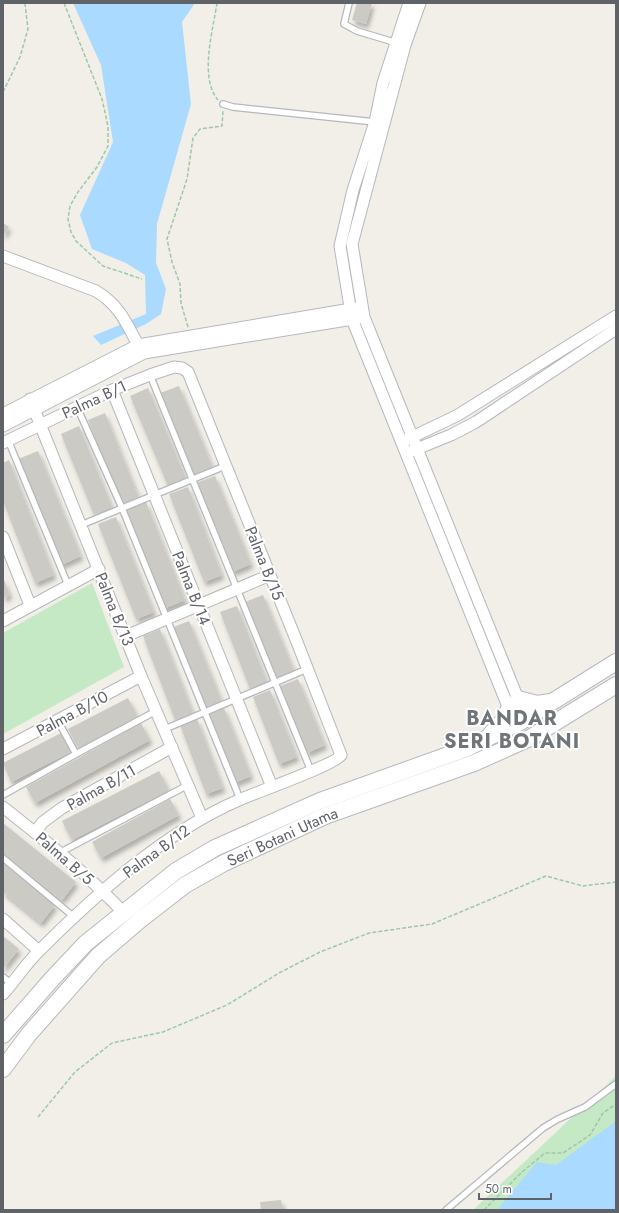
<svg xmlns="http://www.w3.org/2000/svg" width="619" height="1213" font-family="Jost,sans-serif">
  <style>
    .green { fill: #c5e8c5 }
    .water { fill: #aadaff }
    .building { fill: #cccac5; filter: url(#shadow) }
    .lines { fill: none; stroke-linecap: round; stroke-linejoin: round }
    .lane-casing { stroke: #b5b8bc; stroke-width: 8 }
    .street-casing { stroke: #b5b8bc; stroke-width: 13 }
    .secondary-casing { stroke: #b6babf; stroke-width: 18 }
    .path { stroke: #9cc7a9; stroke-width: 1.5; stroke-dasharray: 4 2; stroke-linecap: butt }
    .lane { stroke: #fff; stroke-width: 5.5 }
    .street { stroke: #fff; stroke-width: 11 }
    .secondary { stroke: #fff; stroke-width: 16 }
    .labels { text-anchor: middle; stroke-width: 4; stroke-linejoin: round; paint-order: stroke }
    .street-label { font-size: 16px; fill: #5f6368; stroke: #fff }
    .district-label { font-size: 20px; font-weight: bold; letter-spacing: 1px; fill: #70757a; stroke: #fff }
  </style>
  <defs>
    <filter id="shadow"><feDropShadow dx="2.5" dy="4.5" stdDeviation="2" flood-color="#0004"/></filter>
  </defs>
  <rect width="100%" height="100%" fill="#f1efe8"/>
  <path class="green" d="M92,583L124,667L3,734V633Z
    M616,1076V1210H473Z"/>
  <path class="water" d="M73,3H195L182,22L191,104L157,224L156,263L166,289L161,314L146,324L101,345L93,336L146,314L145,275L126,263L92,249L80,215L113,142L101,65Z
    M616,1121V1210H497L537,1162L556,1165Z"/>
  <path class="building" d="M357,3H372L366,24L352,20Z
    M3,223L9,227L3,236Z
    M179,386L213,468L193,476L160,393Z
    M148,388L186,478L168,486L130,396Z
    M105,413L139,498L121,504L88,420Z
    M79,426L112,507L94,515L61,434Z
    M38,451L81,556L61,565L18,459Z
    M9,460L54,575L35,583L3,501V463Z
    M215,476L251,564L232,572L196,483Z
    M188,487L222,575L204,582L169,494Z
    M146,502L185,600L163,609L124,511Z
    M116,517L154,612L136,619L98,524Z
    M3,577L10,595L3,598Z
    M263,595L294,671L276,678L245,602Z
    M237,606L267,682L250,689L220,612Z
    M189,621L222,702L203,709L171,628Z
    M160,629L193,713L175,720L143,636Z
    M298,679L325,745L307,753L280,686Z
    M270,690L297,757L279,764L253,697Z
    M128,698L138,717L78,748L68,729Z
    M224,708L251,776L234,783L207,715Z
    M197,719L223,788L206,794L180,725Z
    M141,723L150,740L35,803L26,787Z
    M61,733L71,752L11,782L3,763Z
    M159,771L169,790L72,840L62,821Z
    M170,799L179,815L101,858L92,842Z
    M3,823L76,882L62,900L3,853Z
    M3,862L55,905L41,923L3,892Z
    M3,936L19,949L3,969Z
    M281,1200L283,1210H261L260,1202Z"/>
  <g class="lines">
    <g class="lane-casing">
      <path id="lane" d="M349,3L344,24L357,31L397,43
        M223,104L233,107L375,122
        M150,375L311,771
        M77,407L122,508L240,799
        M8,440L68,585
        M81,525L225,466
        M58,721L76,754
        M165,729L307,669
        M3,795L76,754L156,711
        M61,852L188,785
        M3,858L74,917
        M3,977L12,984
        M446,1210L543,1128L558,1119L585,1107L616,1084"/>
    </g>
    <g class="street-casing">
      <path id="street" d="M409,3L383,83L375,122L353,190L340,246L352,319L509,709L513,714
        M420,3L405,45L352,244L364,317L518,699L520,722
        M3,256L96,291C119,305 126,322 138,345
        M112,390L272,787
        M30,399L141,676L202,818
        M3,414L138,345L357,308
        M3,426L144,353L359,318
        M406,440L458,415L616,316
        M3,443L112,390L150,375L174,367L182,368L188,372L297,642L341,755C337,764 254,793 239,800C165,832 97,893 40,950C26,963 16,980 3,994
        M409,452L451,435L476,422L616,329
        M3,537L30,605
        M3,621L99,569
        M126,636L270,575
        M3,749L141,676
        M3,807C45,840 86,873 123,912
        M35,832L43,822L62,808L172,747
        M3,919L39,951"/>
    </g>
    <g class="secondary-casing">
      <g id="secondary">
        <path d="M518,699L537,704L551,702"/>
        <path d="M491,734L503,721L509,709"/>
        <path d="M3,1035L52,979L86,943L176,871L215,848L320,801L465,749L520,722L616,662"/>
        <path id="s1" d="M3,1069L29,1034L98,956L140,920L185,885L224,863L325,816L474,763L530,738L616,685"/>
      </g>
    </g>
    <path class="path" d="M64,3L102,99L108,126V146L97,167L78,192L70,206L68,219L71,232L76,241L103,266L142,279
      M217,3C213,30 199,78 218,100
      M3,92L20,57L28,29L25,4
      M188,327L181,303L180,284L172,262L167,239L187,179L193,138L200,129L222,126L223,111
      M38,1117L75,1072L112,1043L163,1032L227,1005L279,973L320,952L369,933L432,924L546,876L583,886L616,882
      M484,1210L522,1172L545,1153H563L590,1135L603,1113L616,1104"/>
    <use href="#lane" class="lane"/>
    <use href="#street" class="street"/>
    <use href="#secondary" class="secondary"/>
  </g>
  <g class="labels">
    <g class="street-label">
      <text transform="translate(94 399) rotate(-25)" y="6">Palma B/1</text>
      <text transform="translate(265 563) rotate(68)" y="6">Palma B/15</text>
      <text transform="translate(192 588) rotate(68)" y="6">Palma B/14</text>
      <text transform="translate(115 609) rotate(68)" y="6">Palma B/13</text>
      <text transform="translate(72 713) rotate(-28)" y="6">Palma B/10</text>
      <text transform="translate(101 787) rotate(-29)" y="6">Palma B/11</text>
      <text dy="6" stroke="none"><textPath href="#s1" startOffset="369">Seri Botani Utama</textPath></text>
      <text transform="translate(156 851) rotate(-36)" y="6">Palma B/12</text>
      <text transform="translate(65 858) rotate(41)" y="6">Palma B/5</text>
    </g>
    <g class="district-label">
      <text x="512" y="725">BANDAR<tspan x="512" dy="23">SERI BOTANI</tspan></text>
    </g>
  </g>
  <rect width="619" height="1213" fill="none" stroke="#5f6368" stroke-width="8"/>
  <path d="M479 1193v6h72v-6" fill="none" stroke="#5f6368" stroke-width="2"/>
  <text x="485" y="1193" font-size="12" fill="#5f6368" stroke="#ffffff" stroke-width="3" paint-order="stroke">50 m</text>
</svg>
